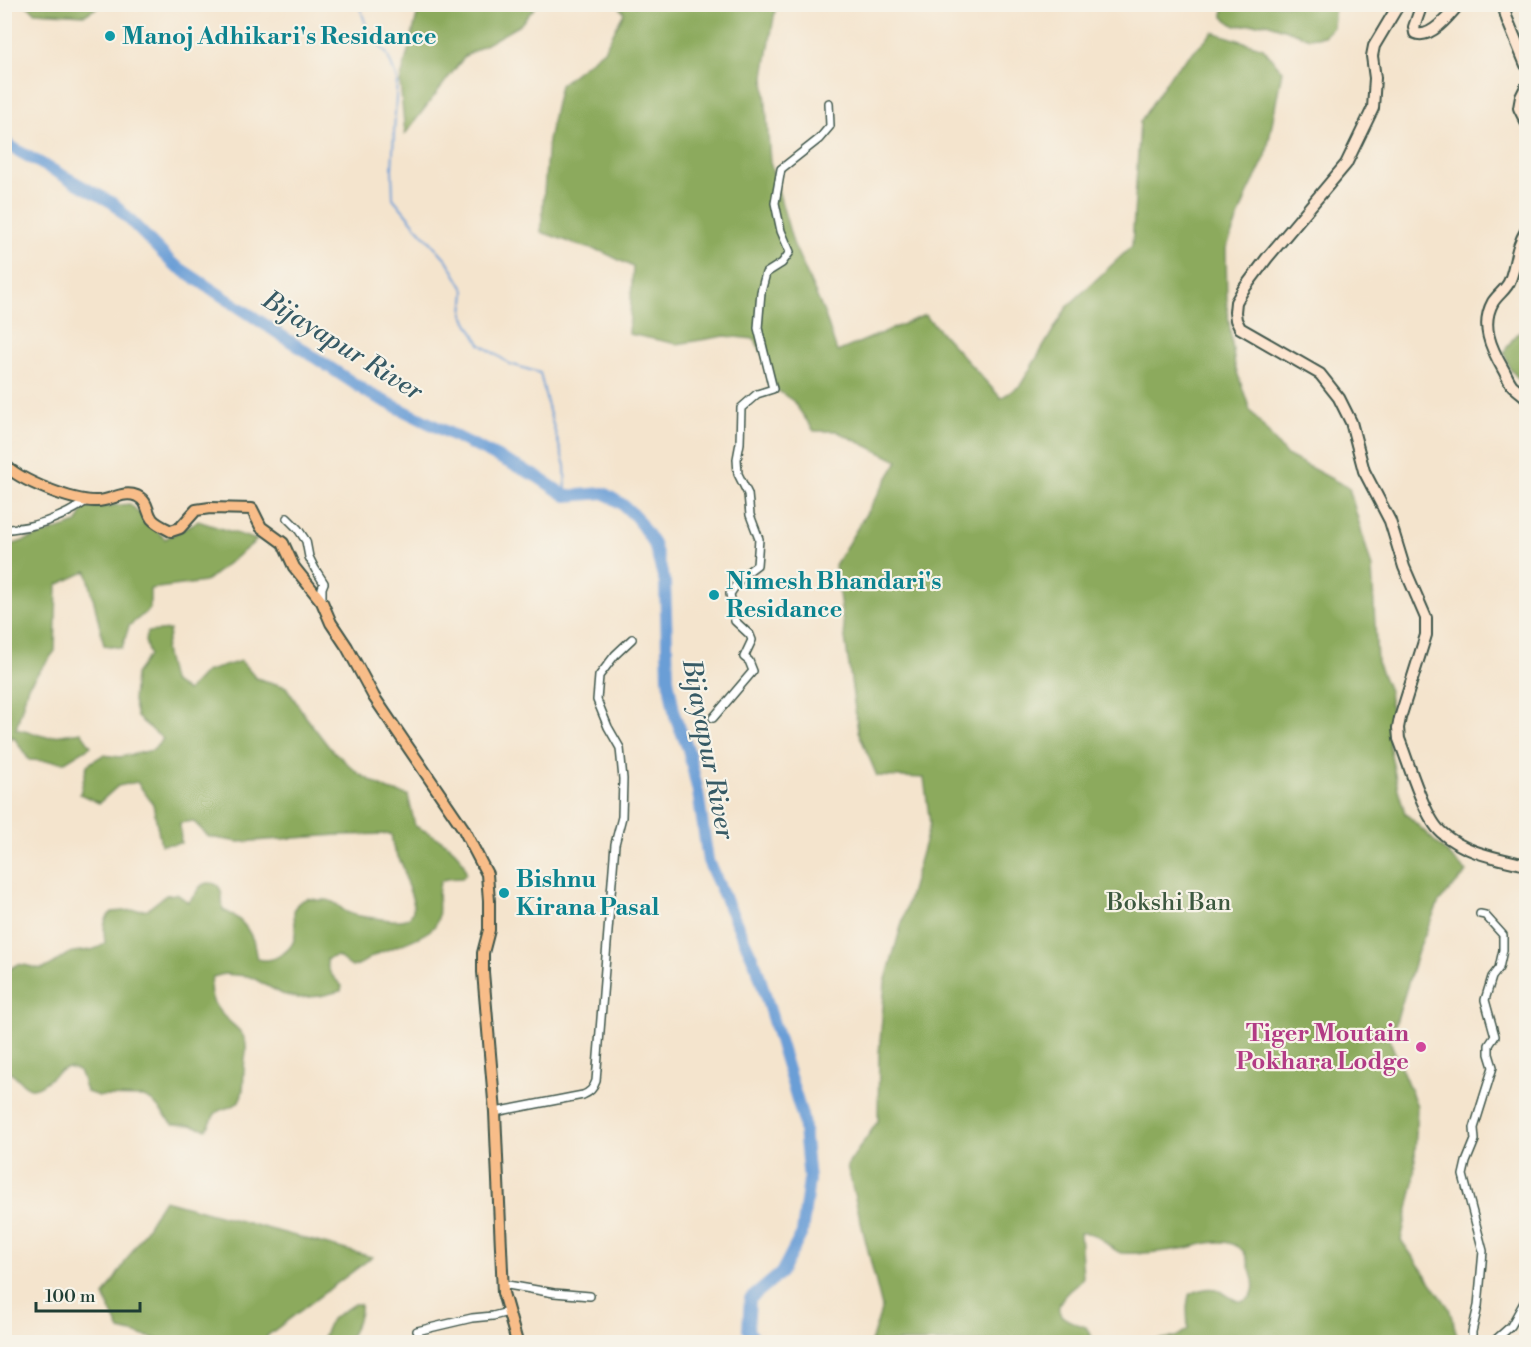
<svg xmlns="http://www.w3.org/2000/svg" width="1531" height="1347" font-family="'Libre Bodoni',serif">
  <style>
    .forest { fill: #8caa5d; stroke: #567448; stroke-width: 1.5 }
    .lines { fill: none; stroke-linecap: round; stroke-linejoin: round }
    .stream { stroke: #6b9ed6; stroke-width: 2 }
    .river { stroke: #6b9ed6; stroke-width: 12 }
    .street-casing { stroke: #3f564b; stroke-width: 10 }
    .secondary-casing { stroke: #3f564b; stroke-width: 14 }
    .primary-casing { stroke: #3f564b; stroke-width: 14 }
    .street { stroke: #fff; stroke-width: 7 }
    .secondary { stroke: #fce5d0; stroke-width: 10 }
    .primary { stroke: #f8bd89; stroke-width: 10 }
    .culture-dot { fill: #0f9aa8; stroke: #f7f3e8; stroke-width: 2 }
    .hotel-dot { fill: #d1479c; stroke: #f7f3e8; stroke-width: 2 }
    .labels { text-anchor: middle; stroke-width: 4.5; stroke-linejoin: round; paint-order: stroke }
    .culture-label { font-size: 24px; font-weight: bold; fill: #0d838f; stroke: #f7f3e8; text-anchor: start }
    .park-label { font-size: 24px; fill: #3c583f; stroke: #f7f3e8 }
    .hotel-label { font-size: 24px; font-weight: bold; fill: #b23c85; stroke: #f7f3e8; text-anchor: end }
    .water-label { font-size: 26px; font-style: italic; fill: #365a65; stroke: #f7f3e8 }
  </style>
  <rect width="100%" height="100%" fill="#f7f3e8"/>
  <filter id="ink" filterUnits="userSpaceOnUse"><feTurbulence type="fractalNoise" baseFrequency=".0167" numOctaves="2"/><feDisplacementMap in="SourceGraphic" scale="12" xChannelSelector="R" yChannelSelector="G"/><feConvolveMatrix kernelMatrix="1 2 1 2 8 2 1 2 1" color-interpolation-filters="sRGB"/></filter>
  <filter id="wash" filterUnits="userSpaceOnUse"><feTurbulence type="fractalNoise" baseFrequency=".008" numOctaves="4" result="noise"/><feDisplacementMap in="SourceGraphic" scale="24" xChannelSelector="R" yChannelSelector="G"/><feGaussianBlur stdDeviation="1.35" result="paint"/><feColorMatrix in="noise" values="0 0 0 0 0 0 0 0 0 0 0 0 0 0 0 0 0 1.4 0 .05"/><feComposite in="paint" operator="in"/></filter>
  <g filter="url(#wash)">
    <rect width="100%" height="100%" fill="#f4e4cd"/>
    <path class="forest" d="M26,5H101L85,15L35,12Z
      M422,5H537L520,25L465,56L405,134L400,82L419,8Z
      M618,5H776L764,76L770,162L793,243L825,315L837,352L925,315L1001,398L1020,386L1067,307L1132,246L1140,122L1172,73L1213,32L1263,48L1282,71L1266,156L1247,195L1226,249L1227,307L1235,366L1250,410L1285,454L1349,488L1372,568L1377,662L1389,691L1392,720L1389,745L1398,789L1405,813L1467,872L1439,902L1419,948L1390,1041L1417,1106L1414,1182L1401,1240L1449,1308L1459,1342H1146L1149,1341L1176,1337L1188,1329L1187,1308L1189,1295C1195,1291 1208,1287 1216,1289C1225,1291 1238,1308 1249,1298C1256,1291 1254,1281 1251,1273C1249,1267 1247,1256 1243,1251C1228,1234 1199,1246 1181,1249C1162,1252 1141,1254 1121,1253C1106,1247 1098,1230 1080,1233L1083,1277C1080,1283 1075,1285 1070,1290C1046,1313 1064,1320 1086,1327L1092,1337V1342H871L882,1307L847,1166L878,1121L879,1054L885,983L930,824L924,778L877,776L858,731L835,565L898,461L836,431H814L793,401L777,390L764,355L754,339L725,336L677,344L629,334L633,267L603,252L581,246L541,232L548,140L560,85L604,50L624,13Z
      M1223,5V4L1335,5L1333,27L1324,36L1309,38L1267,23L1235,26L1223,17Z
      M1526,325V387L1510,369L1504,352L1512,340Z
      M130,504L165,539L198,521L257,540L205,582L150,589V609L129,626L122,648L104,645L87,571L57,585L55,651L28,686L16,729L47,737L81,732L91,746L65,762L29,760L13,736L5,743V547L77,523L84,508Z
      M170,630L165,650L172,681L187,691L205,672L241,661L256,678L286,687L306,717L329,747L359,774L388,790L408,795L415,826C434,835 465,850 466,874L462,878L446,879L441,881C434,895 443,910 436,924C429,937 388,948 373,956C366,960 361,965 352,967C346,964 343,959 337,956L327,959C326,971 334,978 342,986L341,991L320,996L298,998L282,994L253,978L247,976L224,974L213,977C205,994 216,1010 229,1021C235,1027 241,1030 244,1038C249,1048 244,1059 244,1070C243,1080 245,1092 239,1101C233,1110 221,1106 215,1114C211,1119 212,1124 206,1129L190,1125L173,1124L152,1101L144,1097L99,1096L87,1092C82,1086 84,1076 78,1071C61,1058 46,1090 31,1088C21,1086 18,1074 5,1069V1040L8,1035L9,1029L5,1026V974C8,971 12,967 16,965C26,962 34,971 44,968C55,965 62,955 73,952C85,950 95,952 105,943C104,932 102,919 112,912L148,909L166,895L177,894L188,902C196,896 195,893 200,887C203,884 205,883 209,883C225,883 221,899 223,910C238,917 246,924 253,940C255,946 255,952 257,959C264,961 273,960 279,956C311,938 283,913 300,902C308,897 308,898 317,900C321,901 326,899 330,901C338,903 342,911 349,913C358,917 366,917 375,918C388,919 417,928 413,902C412,895 408,888 406,881C405,876 405,872 403,867C401,860 395,854 393,847C392,843 392,838 391,834L338,835L239,842L209,837L193,821L180,823L181,843L161,845L153,804L137,782L118,786L99,803L80,794L87,765L103,755L120,757L153,750L163,739L137,717L133,701L135,674L149,655L145,641L147,632Z
      M164,1200L372,1257L267,1336L266,1342H169L120,1330L104,1296Z
      M354,1304H360C362,1317 353,1331 347,1342H321L331,1319Z"/>
    <g class="lines">
      <path class="stream" d="M359,4L368,31L387,54L397,79L392,169L393,198L416,226L447,260L465,291L463,314L480,344L510,364L540,373L549,411L565,466L566,496"/>
      <path class="river" d="M4,142L20,152L113,203L172,263L370,394L536,476L566,496L604,493L622,504L636,517L654,544L665,583L668,678L675,716L688,749L698,792L708,861L757,968L803,1119L809,1180L802,1233L781,1273L750,1299L748,1330L756,1342"/>
    </g>
  </g>
  <g filter="url(#ink)">
    <g class="lines">
      <g class="street-casing">
        <path id="street" d="M287,518L298,529L306,541L309,557L315,569L324,583L322,588V600
          M4,530C14,528 24,528 34,525C55,520 70,513 88,500
          M713,718L753,671L749,661L744,657L752,640L750,635L735,621L730,594L738,582L745,574L757,565L759,539L750,515L748,494L738,474L737,459L740,443L741,408L757,394L773,389L758,328L761,292L766,273L782,263L790,252L781,231L775,203L781,169L819,139L830,126L829,103
          M495,1112L583,1095C590,1092 593,1089 596,1081L615,844L622,817L623,779L620,748L608,727L597,700L599,676L615,655L632,639
          M502,1284L554,1293L590,1296
          M417,1331L472,1318L493,1316L508,1312
          M1472,1342V1332L1478,1306L1483,1251L1463,1175L1466,1162L1475,1140L1474,1128L1493,1067L1489,1054V1045L1495,1036L1485,1000L1492,977L1499,968L1503,950V935L1485,915L1480,914
          M1493,1342L1511,1326L1526,1299"/>
      </g>
      <g class="secondary-casing">
        <path id="secondary" d="M1399,4L1374,46L1372,56L1375,78L1373,108L1346,164L1267,258L1243,290L1236,302L1235,312L1236,320L1240,328L1320,374L1339,398L1351,422L1364,471L1390,521L1404,567L1426,618V635L1400,718L1398,728L1399,739C1408,761 1424,817 1441,832C1464,853 1497,858 1526,865
          M1422,4L1414,27L1415,33C1430,40 1450,15 1459,4
          M1503,4L1507,19L1526,65
          M1526,87L1521,97L1519,108L1526,122
          M1526,231C1515,249 1517,262 1510,280C1507,289 1498,294 1493,302C1480,325 1491,348 1503,369C1506,374 1508,380 1512,385C1516,389 1522,393 1526,397"/>
      </g>
      <g class="primary-casing">
        <path id="primary" d="M4,464C20,481 74,502 97,501C111,501 123,490 137,496C149,502 146,511 152,519C156,524 165,528 171,531L180,528L196,510L210,508L252,509L261,527L283,543L294,567L322,602L331,623L347,647L374,697L463,828L487,874L489,901V930L483,953V972L495,1112L503,1293L517,1342"/>
      </g>
      <use href="#street" class="street"/>
      <use href="#secondary" class="secondary"/>
      <use href="#primary" class="primary"/>
    </g>
  </g>
  <g class="culture-dot">
    <circle cx="110" cy="36" r="6"/>
    <circle cx="714" cy="595" r="6"/>
    <circle cx="504" cy="893" r="6"/>
  </g>
  <circle class="hotel-dot" cx="1421" cy="1047" r="6"/>
  <g class="labels">
    <g class="culture-label">
      <text x="122" y="44">Manoj Adhikari's Residance</text>
      <text x="726" y="589">Nimesh Bhandari's<tspan x="726" dy="28">Residance</tspan></text>
      <text x="516" y="887">Bishnu<tspan x="516" dy="28">Kirana Pasal</tspan></text>
    </g>
    <g class="park-label">
      <text x="1169" y="910">Bokshi Ban</text>
    </g>
    <g class="hotel-label">
      <text x="1409" y="1041">Tiger Moutain<tspan x="1409" dy="28">Pokhara Lodge</tspan></text>
    </g>
    <g class="water-label">
      <text transform="translate(343 345) rotate(32)" y="9">Bijayapur River</text>
      <text transform="translate(709 749) rotate(79)" y="9">Bijayapur River</text>
    </g>
  </g>
  <rect width="1531" height="1347" fill="none" stroke="#f7f3e8" stroke-width="24"/>
  <path d="M36 1302v9h104v-9" fill="none" stroke="#1f3d34" stroke-width="3"/>
  <text x="45" y="1302" font-size="18" fill="#1f3d34" stroke="#f7f3e8" stroke-width="4.5" paint-order="stroke">100 m</text>
</svg>
